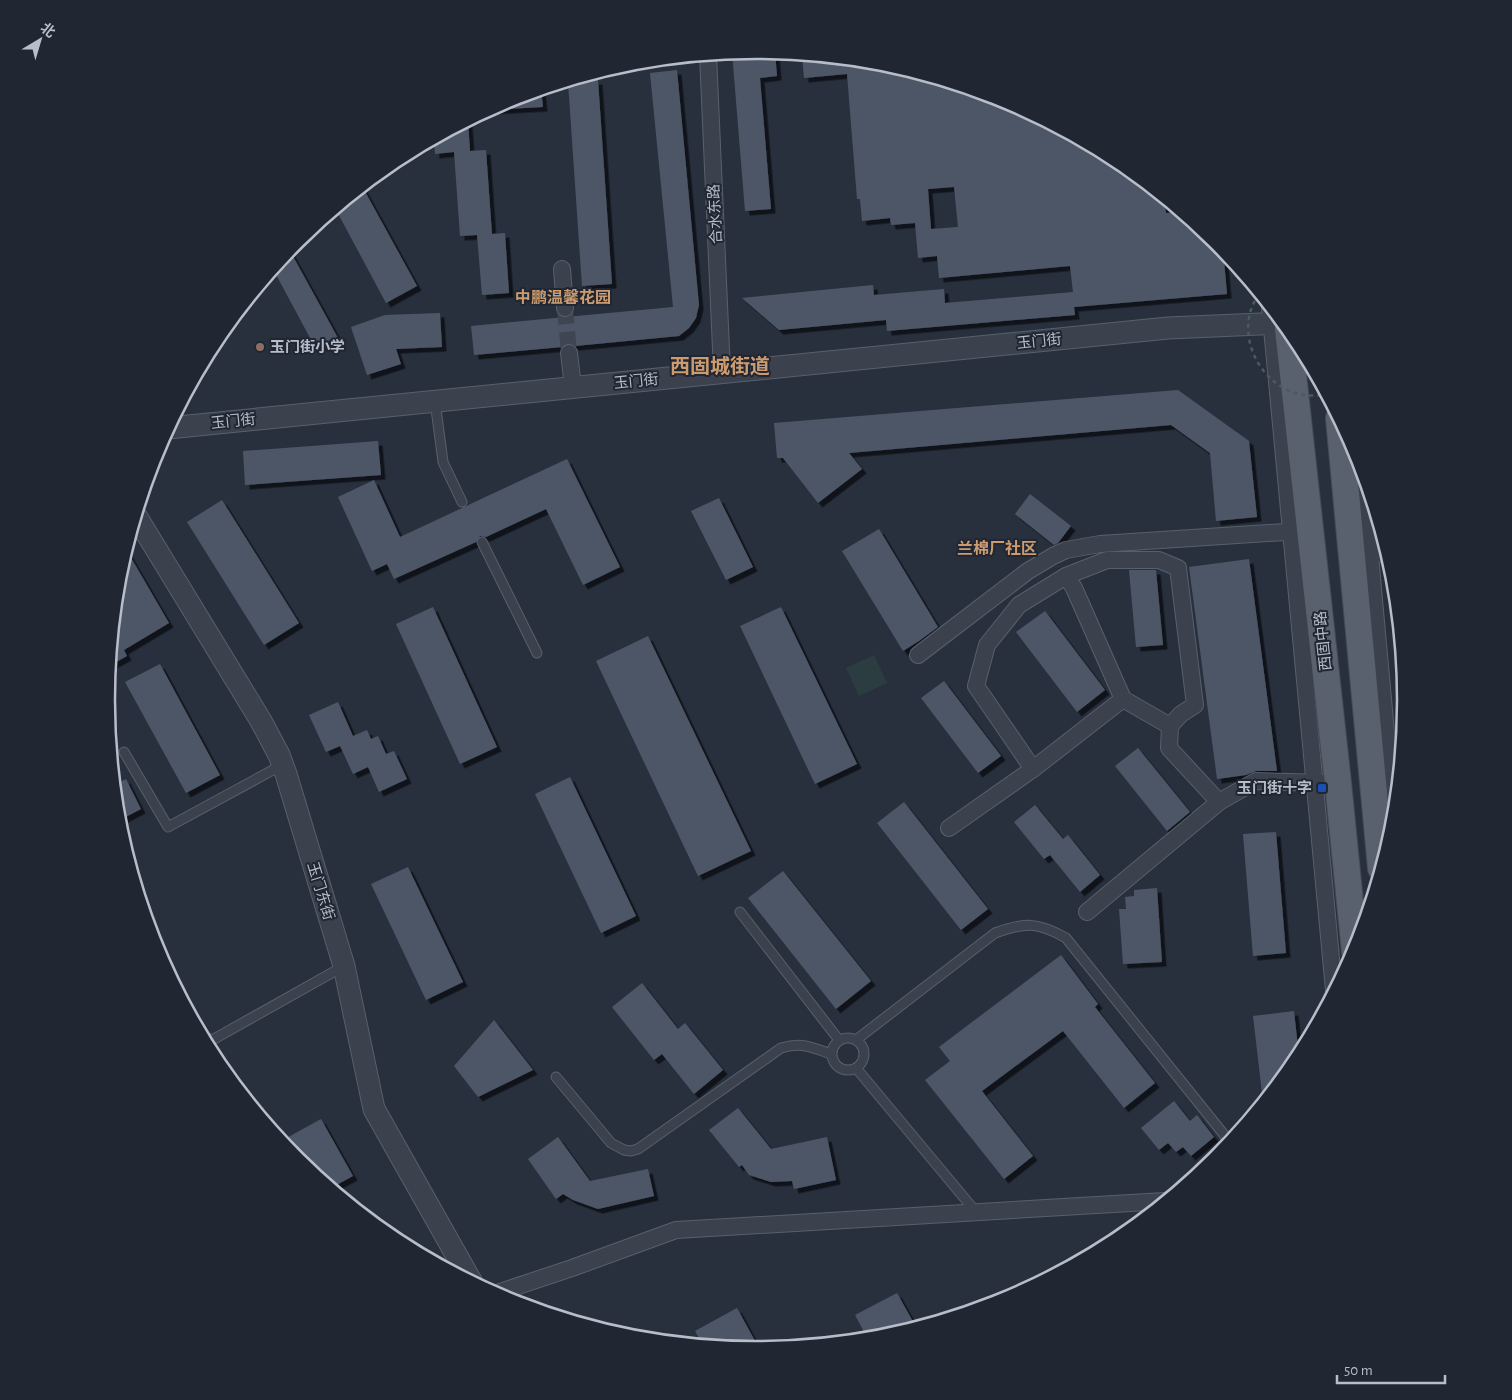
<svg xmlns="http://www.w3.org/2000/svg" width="1512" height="1400" font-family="'Alegreya Sans','Noto Sans SC',sans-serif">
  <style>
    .green { fill: #2b3d40 }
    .building { fill: #4e5766; fill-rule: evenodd; filter: url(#shadow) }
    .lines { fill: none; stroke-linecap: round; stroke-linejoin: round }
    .minor-tunnel { stroke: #3e4553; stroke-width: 16; stroke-dasharray: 16 8; stroke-linecap: butt }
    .service-casing { stroke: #59606c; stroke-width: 11 }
    .minor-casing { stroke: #59606c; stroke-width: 18 }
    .tertiary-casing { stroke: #59606c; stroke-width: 23 }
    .primary-casing { stroke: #454b57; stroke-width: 28 }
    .path { stroke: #4a5a5e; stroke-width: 2.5; stroke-dasharray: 4 4; stroke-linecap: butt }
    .service { stroke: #3b424e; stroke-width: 9 }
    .minor { stroke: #3b424e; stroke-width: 16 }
    .tertiary { stroke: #3b424e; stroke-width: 21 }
    .primary { stroke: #5a616e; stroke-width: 26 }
    .path-bridge { stroke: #4a5a5e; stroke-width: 2.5; stroke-dasharray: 4 4; stroke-linecap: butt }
    .education-dot { fill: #8d6e63; stroke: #202733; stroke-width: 2 }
    .transit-dot { fill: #1a4fb4; stroke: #202733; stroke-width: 2 }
    .labels { text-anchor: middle; stroke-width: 4; stroke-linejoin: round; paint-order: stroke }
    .street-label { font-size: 15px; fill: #b8bec9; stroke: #202733 }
    .poi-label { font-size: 15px; font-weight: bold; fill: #b8bec9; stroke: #202733; text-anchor: start }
    .neighbourhood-label { font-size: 16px; font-weight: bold; fill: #cc9c70; stroke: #202733 }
    .district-label { font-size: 20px; font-weight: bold; fill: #cc9c70; stroke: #202733 }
    .rim { fill: none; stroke: #b8bec9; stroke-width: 2.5 }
  </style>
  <defs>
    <filter id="shadow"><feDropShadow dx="4.5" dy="4.5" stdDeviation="0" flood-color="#0009"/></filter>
  </defs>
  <rect width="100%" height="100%" fill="#28303e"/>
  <path class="green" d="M874,655L887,683L859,696L846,668Z"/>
  <path class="building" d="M756,50L775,52L777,76L760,78L771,209L745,211L732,52Z
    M802,55L883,63L1005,100L1117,160L1164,198L1166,213L1181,212L1216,241L1223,249L1227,294L1074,307L1075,315L887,331L886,320L779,330L742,298L873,285L874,295L944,289L945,303L1073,292L1070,266L939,278L937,256L918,258L915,223L891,225L890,218L862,221L860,199H857L847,74L804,78ZM954,187L958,227L931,229L928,189Z
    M677,70L699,305L696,318L689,328L679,336L575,346L568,343L562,347L474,355L471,326L673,307L650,73Z
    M598,80L612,284L582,286L568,82Z
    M541,89L543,107L487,110L508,99Z
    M468,121L470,151L486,150L492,234L505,233L509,293L482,295L477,235L460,236L454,152L435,154L434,139Z
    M362,186L417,286L386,303L335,208Z
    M289,249L338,338L316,349L273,269Z
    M440,313L442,347L396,349L401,364L367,375L351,327L385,315Z
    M1178,390L1249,441L1257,517L1216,521L1210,453L1171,425L849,453L862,469L818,503L783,458H777L774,423Z
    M378,441L381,475L245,485L243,451Z
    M567,459L620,567L583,585L546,509L486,537L480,536L476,542L394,579L387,564L372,571L338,497L374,480L400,537Z
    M1030,494L1071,526L1058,543L1054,545L1015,514Z
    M719,498L753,567L726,580L691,511Z
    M222,500L299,623L264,645L187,522Z
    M879,529L938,627L919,641L903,651L842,551Z
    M126,549L169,623L124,650L127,656L109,666L119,573Z
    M1249,559L1277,771H1256L1246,775L1217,779L1189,567Z
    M1129,570H1156L1163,645L1136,647Z
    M433,607L497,747L460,764L396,624Z
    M781,607L857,764L815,784L740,626Z
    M1045,611L1105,690L1077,712L1016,632Z
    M648,636L751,851L698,876L596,661Z
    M160,664L220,775L186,793L125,682Z
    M944,681L1001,756L978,773L921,698Z
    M338,702L353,736L367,730L371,739L378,736L386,754L394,751L407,779L379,792L368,767L353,774L340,746L326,752L309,715Z
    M1138,748L1190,812L1167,831L1115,766Z
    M570,777L636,916L601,933L535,794Z
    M126,779L141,809L118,821L114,785Z
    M904,802L988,909L961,930L877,823Z
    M1035,805L1063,839L1068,835L1100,875L1080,892L1050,855L1044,859L1014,822Z
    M1276,832L1286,953L1253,956L1243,834Z
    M408,867L463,982L426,1000L371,884Z
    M783,871L871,981L836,1009L748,898Z
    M1157,888L1162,962L1123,964L1119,909H1126L1125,897L1134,896V890Z
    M1061,955L1098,1004L1095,1007L1155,1083L1124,1108L1063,1031L982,1091L1033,1156L1004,1179L925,1080L950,1061L939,1047Z
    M642,983L678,1029L685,1023L723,1070L694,1094L662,1054L654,1060L612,1007Z
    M1294,1011L1299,1056L1263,1102L1253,1016Z
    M494,1020L533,1070L478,1097L454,1066Z
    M1174,1101L1190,1121L1197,1115L1214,1137L1191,1156L1183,1147L1176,1152L1168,1143L1159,1150L1141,1128Z
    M738,1108L771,1149L827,1137L836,1180L794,1189L792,1181L771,1182L749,1175L742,1165L739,1167L709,1130Z
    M321,1119L353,1176L331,1188L296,1159L283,1140Z
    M558,1137L590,1181L648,1169L654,1196L598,1209L573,1200L563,1194L556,1199L528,1159Z
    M897,1293L916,1327L883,1338L868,1339L855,1315Z
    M737,1308L760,1350L703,1345L695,1331Z"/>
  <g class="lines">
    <path class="minor-tunnel" d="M565,308L569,353"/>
    <g class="service-casing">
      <path id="service" d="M435,401L443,462L462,502
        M482,542L537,653
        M124,752L168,827L282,765
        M740,912L839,1040
        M832 1054a16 16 0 1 1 32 0a16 16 0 1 1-32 0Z
        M204,1039H214L344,966
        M856,1040L995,933C1025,922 1038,922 1066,938L1230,1142
        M856,1068L976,1212
        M556,1077L611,1143L624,1150L631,1151L638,1149L781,1048C803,1042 811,1047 831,1054"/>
    </g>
    <g class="minor-casing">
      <path id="minor" d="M708,55L722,372
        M562,269L565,308
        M1270,307L1334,990
        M569,353L573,387
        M1362,468L1394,820
        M1359,556L1387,553
        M1066,576L1074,588L1123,699L1170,726
        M918,655L1028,571L1053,556L1066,550L1100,544L1300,531
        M1033,769L976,686L987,645L1019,605L1066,576L1107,560H1159L1178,568L1195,705L1181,714L1170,726L1169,748L1219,802
        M949,828L1033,769L1123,699
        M1087,912L1219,802L1256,781L1324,783
        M494,1294L572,1268L676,1230L1165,1201"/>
    </g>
    <g class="tertiary-casing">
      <path id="tertiary" d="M168,428L1168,328L1283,323
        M136,516L261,721L279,755L286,774L344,966L374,1109L471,1281"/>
    </g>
    <g class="primary-casing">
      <path id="primary" d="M1288,329L1338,783L1355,952
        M1339,418L1381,868"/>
    </g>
    <path class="path" d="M1257,298V291"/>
    <use href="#service" class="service"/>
    <use href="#minor" class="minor"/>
    <use href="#tertiary" class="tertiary"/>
    <use href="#primary" class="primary"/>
    <path class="path-bridge" d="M1259,294C1227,339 1271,407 1326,394"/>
  </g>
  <circle class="education-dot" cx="260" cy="347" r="5"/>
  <rect class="transit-dot" x="1317" y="783" width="10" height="10" rx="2.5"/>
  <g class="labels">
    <g class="street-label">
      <text transform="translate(715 214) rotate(-93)" y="5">合水东路</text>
      <text transform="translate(1039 341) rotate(-6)" y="5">玉门街</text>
      <text transform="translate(636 381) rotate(-6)" y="5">玉门街</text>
      <text transform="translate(233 421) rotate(-6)" y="5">玉门街</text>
      <text transform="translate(1323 641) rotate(-96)" y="5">西固中路</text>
      <text transform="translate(321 891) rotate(73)" y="5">玉门东街</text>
    </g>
    <g class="poi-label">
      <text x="270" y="352">玉门街小学</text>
      <text x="1312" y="793" text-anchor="end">玉门街十字</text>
    </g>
    <g class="neighbourhood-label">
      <text x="563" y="303">中鹏温馨花园</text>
      <text x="997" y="554">兰棉厂社区</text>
    </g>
    <g class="district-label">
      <text x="720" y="373">西固城街道</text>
    </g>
  </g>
  <path d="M0 0H1512V1400H0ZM115 700a641 641 0 1 1 1282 0a641 641 0 1 1-1282 0Z" fill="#202733" fill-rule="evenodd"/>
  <path class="rim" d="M115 700a641 641 0 1 1 1282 0a641 641 0 1 1-1282 0Z"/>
  <g transform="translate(40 40) rotate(38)" stroke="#202733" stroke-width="4" paint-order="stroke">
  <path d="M0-4L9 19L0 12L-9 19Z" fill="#b8bec9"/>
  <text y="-8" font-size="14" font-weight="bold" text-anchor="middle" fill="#b8bec9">北</text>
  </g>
  <path d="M1337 1375v8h108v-8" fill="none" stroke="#b8bec9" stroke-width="2.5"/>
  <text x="1344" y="1375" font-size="15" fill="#b8bec9" stroke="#202733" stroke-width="4" paint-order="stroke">50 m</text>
</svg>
